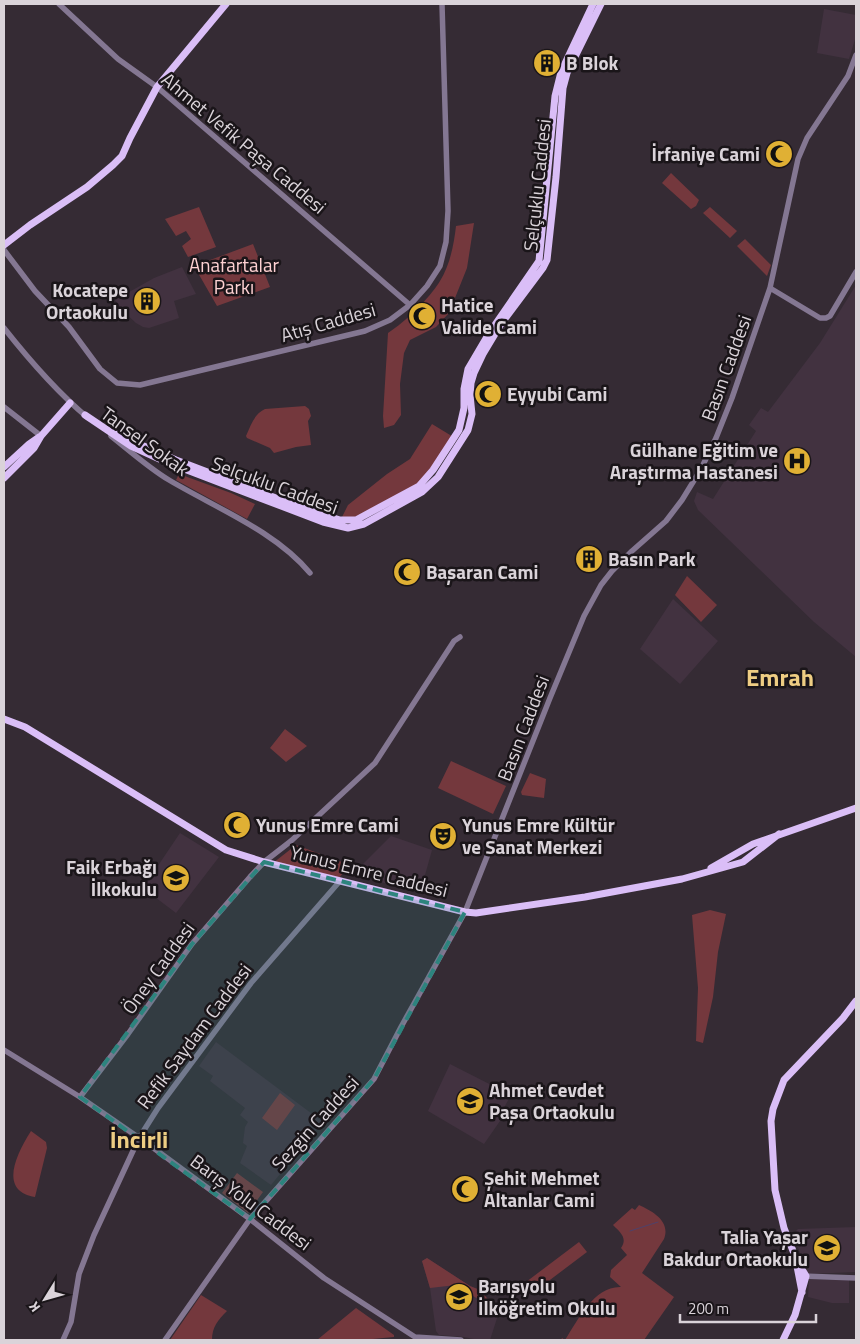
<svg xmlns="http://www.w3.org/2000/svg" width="860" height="1344" font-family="'Titillium Web',sans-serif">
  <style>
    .built { fill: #423240 }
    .green { fill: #74383d }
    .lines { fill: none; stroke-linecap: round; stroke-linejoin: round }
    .stream { stroke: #4e426b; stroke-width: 1 }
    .minor { stroke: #847792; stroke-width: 5.5 }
    .major { stroke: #dabef7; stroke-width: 7 }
    .marked { fill: #2d847e; fill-opacity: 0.2; stroke: #2d847e; stroke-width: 4; stroke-dasharray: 10 6; stroke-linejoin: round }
    .labels { text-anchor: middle; stroke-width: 5; stroke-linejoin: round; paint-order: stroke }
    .poi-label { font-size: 19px; font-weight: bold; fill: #dad3d9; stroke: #1a1519; text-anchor: start }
    .street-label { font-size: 19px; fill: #dad3d9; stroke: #1a1519 }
    .park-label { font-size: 19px; fill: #fed1d2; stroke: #1a1519 }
    .district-label { font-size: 24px; font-weight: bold; fill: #eecd83; stroke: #1a1519 }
  </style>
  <rect width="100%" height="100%" fill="#352b34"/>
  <path class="built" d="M824,9L856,15V36L849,59L817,53Z
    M182,267L196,294L174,301L179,318L149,328L143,327L136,323L122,310L115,300L154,278Z
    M856,285V657L814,622L698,510L694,501L697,492L713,499L756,431L749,425L761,408L768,412L820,343Z
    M673,599L718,641L680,684L640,649Z
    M180,833L219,857L176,913L143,888Z
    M391,836L432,850L420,893L353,874Z
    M216,1042L323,1122L271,1185L240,1163L247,1146L243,1143L245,1127L248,1122L240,1115L245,1108L210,1081L213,1076L199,1066Z
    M450,1064L511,1095L505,1106L500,1121L484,1144L428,1111Z
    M856,1227V1272L808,1274L793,1234L798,1229Z
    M427,1258L470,1286L480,1290L499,1312L490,1340H478L464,1337L439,1335L436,1331L430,1288L422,1261Z
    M809,1279L849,1280V1303H832L808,1297Z"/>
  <path class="green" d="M671,173L699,200L696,206L691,209L662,183Z
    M199,207L216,247L188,257L182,246L191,239L186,231L176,236L165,219Z
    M710,207L737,231L730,238L703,213Z
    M474,223L467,268L449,313L436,327L410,340L404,353L400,384L401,415L394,425L384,428L383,416L388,333C405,322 429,299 440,281C450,265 454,244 456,226Z
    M745,239L771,265L767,276L737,246Z
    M253,244L270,287L217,306L194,266Z
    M305,406L309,409L311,416L308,421L311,445L296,447L274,453L270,448L247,438L246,436C251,425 254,414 265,409Z
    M432,424L455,438L423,482L361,517L341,519L348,505L387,474L410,459Z
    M179,474L231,493L255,504L247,519L176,480Z
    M687,576L717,605L701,622L675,595Z
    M285,729L307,746L286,762L270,748Z
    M451,761L506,786L493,814L438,788Z
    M530,773L546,779L544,798L522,795L521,792Z
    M296,845L350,865L338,879L273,863Z
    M710,910L726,914L718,952L713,997L703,1043L696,1041L698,988L692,915Z
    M280,1093L295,1105L277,1130L262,1118Z
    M31,1131L46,1142L47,1148L35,1197C0,1191 14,1158 31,1131Z
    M237,1173L263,1192L248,1213L222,1193Z
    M639,1205C652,1211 671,1221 664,1239L642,1273L674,1297L644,1340H561L562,1338L565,1340C578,1320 594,1286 621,1287L610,1277L611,1270L627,1255L621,1248C628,1238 620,1232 613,1225L632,1208L635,1210Z
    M579,1242L587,1252L534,1292L526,1282Z
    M427,1258L470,1286L480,1290L492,1304L484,1303L456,1285L430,1288L422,1261Z
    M201,1295L227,1311C218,1320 212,1327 212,1340H170Z
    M356,1308L394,1335V1337L362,1340H317Z"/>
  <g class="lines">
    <path class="stream" d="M630,1231L658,1222"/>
    <path class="minor" d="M59,4L118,59L157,87L410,305
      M4,250L35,291L69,327L100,369L117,383L140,385L365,331L390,320L410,305L427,286L440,266L446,242L448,211L442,4
      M770,288L820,318H826L830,316L856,272
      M4,328C30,361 56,391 88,418
      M4,407L41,436
      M111,436C130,451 149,468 169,480C216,508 275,531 310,573
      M4,1050L80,1097L148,1144L250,1219L324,1278L415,1337L461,1340
      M80,1097L128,1034L192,944L250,877L264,862L291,841L375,763L454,641L460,637
      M802,1276L856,1278
      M63,1340L71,1322L79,1274L94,1235L139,1138L158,1108L251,983L340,881
      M165,1340L250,1219L374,1079L401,1027L465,912L550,698L584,616L601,585L612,571L632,551L666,521L682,500L701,469L716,438L732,398L770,288L798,159L807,138L848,76L856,55"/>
    <path class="major" d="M4,245L30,225L87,187L113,165L122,156L130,138L157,87L226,4
      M85,415L131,446L166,462L323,522L348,528L364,524L422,492L438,477L468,430L472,414L470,395L471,383L474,373L483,354L501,324L543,268L547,260L556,177L563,88L567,73L601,4
      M116,431L139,444L176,460L305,509L340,520H356L419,486L433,470L459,430L464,408V389L468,369L488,335L539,261L555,96L561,72L593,4
      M4,467L29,444L39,437
      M4,478L34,448L41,436L70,403
      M4,719L25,727L226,850L264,862L465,912L476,913L585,897L682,879L743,862L779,834
      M711,868L753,844L856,808
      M802,1292L795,1256L784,1228L775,1190L771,1121L773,1109L784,1080L843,1018L856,1001
      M783,1340L795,1315L806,1276L797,1261"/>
  </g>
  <path class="marked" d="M264,862L465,912L374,1079L250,1219L80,1097L192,944Z"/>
  <defs>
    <g id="building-disc" transform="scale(1.4375)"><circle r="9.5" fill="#e0b034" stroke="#1a1519"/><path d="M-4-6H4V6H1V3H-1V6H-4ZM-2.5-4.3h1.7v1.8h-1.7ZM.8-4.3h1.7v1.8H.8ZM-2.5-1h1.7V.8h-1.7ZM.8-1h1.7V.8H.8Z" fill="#111"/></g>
    <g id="mosque-disc" transform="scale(1.4375)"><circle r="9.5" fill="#e0b034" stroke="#1a1519"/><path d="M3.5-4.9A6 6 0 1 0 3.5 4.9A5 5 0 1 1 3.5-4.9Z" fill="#111"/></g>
    <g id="hospital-disc" transform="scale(1.4375)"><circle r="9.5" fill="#e0b034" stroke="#1a1519"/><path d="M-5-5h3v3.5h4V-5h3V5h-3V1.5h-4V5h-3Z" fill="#111"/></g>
    <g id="theatre-disc" transform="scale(1.4375)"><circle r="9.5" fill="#e0b034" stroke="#1a1519"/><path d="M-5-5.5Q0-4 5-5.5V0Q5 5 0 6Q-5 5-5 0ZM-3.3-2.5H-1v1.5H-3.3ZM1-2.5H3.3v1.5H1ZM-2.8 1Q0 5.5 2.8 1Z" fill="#111"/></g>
    <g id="school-disc" transform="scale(1.4375)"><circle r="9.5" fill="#e0b034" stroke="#1a1519"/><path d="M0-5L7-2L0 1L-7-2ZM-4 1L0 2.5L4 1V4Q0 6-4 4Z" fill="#111"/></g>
  </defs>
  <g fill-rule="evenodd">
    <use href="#building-disc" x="547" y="63"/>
    <use href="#mosque-disc" x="779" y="154"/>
    <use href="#building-disc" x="147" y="301"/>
    <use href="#mosque-disc" x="422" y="316"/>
    <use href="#mosque-disc" x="488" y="394"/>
    <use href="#hospital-disc" x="797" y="461"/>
    <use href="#building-disc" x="589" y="559"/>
    <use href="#mosque-disc" x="407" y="572"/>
    <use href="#mosque-disc" x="237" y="825"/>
    <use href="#theatre-disc" x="443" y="836"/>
    <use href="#school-disc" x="176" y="878"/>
    <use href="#school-disc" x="470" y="1101"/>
    <use href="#mosque-disc" x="465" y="1189"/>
    <use href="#school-disc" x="827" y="1248"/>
    <use href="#school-disc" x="459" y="1297"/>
  </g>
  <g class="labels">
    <g class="poi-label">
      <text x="566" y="70">B Blok</text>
      <text x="760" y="161" text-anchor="end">İrfaniye Cami</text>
      <text x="128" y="297" text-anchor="end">Kocatepe<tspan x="128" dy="22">Ortaokulu</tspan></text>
      <text x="441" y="312">Hatice<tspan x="441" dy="22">Valide Cami</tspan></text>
      <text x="507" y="401">Eyyubi Cami</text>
      <text x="778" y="457" text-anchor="end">Gülhane Eğitim ve<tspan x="778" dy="22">Araştırma Hastanesi</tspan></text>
      <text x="608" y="566">Basın Park</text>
      <text x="426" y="579">Başaran Cami</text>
      <text x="256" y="832">Yunus Emre Cami</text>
      <text x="462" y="832">Yunus Emre Kültür<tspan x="462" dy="22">ve Sanat Merkezi</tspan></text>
      <text x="157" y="874" text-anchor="end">Faik Erbağı<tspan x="157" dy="22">İlkokulu</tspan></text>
      <text x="489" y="1097">Ahmet Cevdet<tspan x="489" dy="22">Paşa Ortaokulu</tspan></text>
      <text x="484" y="1185">Şehit Mehmet<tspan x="484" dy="22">Altanlar Cami</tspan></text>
      <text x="808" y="1244" text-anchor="end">Talia Yaşar<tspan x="808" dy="22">Bakdur Ortaokulu</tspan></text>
      <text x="478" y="1293">Barışyolu<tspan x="478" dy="22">İlköğretim Okulu</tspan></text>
    </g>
    <g class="street-label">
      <text transform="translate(244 143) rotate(40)" y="7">Ahmet Vefik Paşa Caddesi</text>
      <text transform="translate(537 185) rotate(-84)" y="7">Selçuklu Caddesi</text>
      <text transform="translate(328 322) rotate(-16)" y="7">Atış Caddesi</text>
      <text transform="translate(726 368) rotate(-70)" y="7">Basın Caddesi</text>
      <text transform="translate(145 441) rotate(36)" y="7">Tansel Sokak</text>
      <text transform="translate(275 485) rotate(20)" y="7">Selçuklu Caddesi</text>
      <text transform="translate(523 728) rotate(-69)" y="7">Basın Caddesi</text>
      <text transform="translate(369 871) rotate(14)" y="7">Yunus Emre Caddesi</text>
      <text transform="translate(158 968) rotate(-54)" y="7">Öney Caddesi</text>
      <text transform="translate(194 1036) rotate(-53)" y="7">Refik Saydam Caddesi</text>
      <text transform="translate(315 1123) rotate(-48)" y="7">Sezgin Caddesi</text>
      <text transform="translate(251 1202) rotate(37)" y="7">Barış Yolu Caddesi</text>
    </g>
    <g class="park-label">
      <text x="234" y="272">Anafartalar<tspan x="234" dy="22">Parkı</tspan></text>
    </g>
    <g class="district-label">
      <text x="780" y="686">Emrah</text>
      <text x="139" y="1148">İncirli</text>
    </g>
  </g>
  <rect width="860" height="1344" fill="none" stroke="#dad3d9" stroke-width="10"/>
  <g transform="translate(45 1299) rotate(233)" stroke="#1a1519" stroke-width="4" paint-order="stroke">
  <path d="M0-4L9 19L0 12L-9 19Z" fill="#dad3d9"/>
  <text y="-8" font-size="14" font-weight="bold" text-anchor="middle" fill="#dad3d9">K</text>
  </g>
  <path d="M680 1314v8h136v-8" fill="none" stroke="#dad3d9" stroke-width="2.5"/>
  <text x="688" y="1314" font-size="15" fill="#dad3d9" stroke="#1a1519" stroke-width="4" paint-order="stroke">200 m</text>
</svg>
